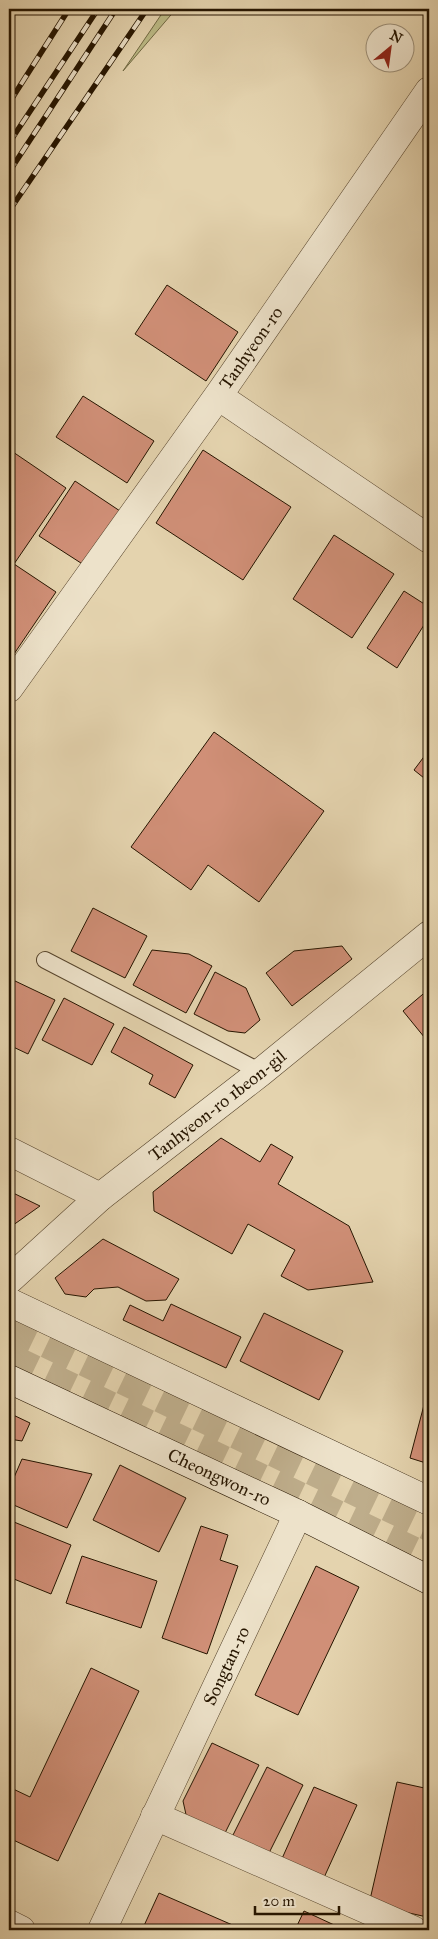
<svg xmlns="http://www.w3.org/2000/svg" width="438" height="1939" font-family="'IM FELL Great Primer',serif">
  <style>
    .green { fill: #bbba85; stroke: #706842 }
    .building { fill: #d08f77; stroke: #261500 }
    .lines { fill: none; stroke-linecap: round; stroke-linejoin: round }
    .secondary-tunnel { stroke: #bead8b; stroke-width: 28; stroke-dasharray: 28 14; stroke-linecap: butt }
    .service-casing { stroke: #56442c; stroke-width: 18 }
    .minor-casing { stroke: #56442c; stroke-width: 29 }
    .tertiary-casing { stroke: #56442c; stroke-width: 29 }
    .secondary-casing { stroke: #261500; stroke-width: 29 }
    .service { stroke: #ede2ca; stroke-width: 16 }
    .minor { stroke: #ede2ca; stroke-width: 28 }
    .tertiary { stroke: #ede2ca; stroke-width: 28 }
    .secondary { stroke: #ede2ca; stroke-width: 28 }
    .rail-casing { stroke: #261500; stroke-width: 5.5 }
    .rail { stroke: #ede2ca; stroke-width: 4; stroke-dasharray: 11; stroke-linecap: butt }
    .labels { text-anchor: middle; stroke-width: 4; stroke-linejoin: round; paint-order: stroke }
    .street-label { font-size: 18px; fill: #261500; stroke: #ede2ca }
  </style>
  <rect width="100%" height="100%" fill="#e4d3ae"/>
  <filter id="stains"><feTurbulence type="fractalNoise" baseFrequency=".004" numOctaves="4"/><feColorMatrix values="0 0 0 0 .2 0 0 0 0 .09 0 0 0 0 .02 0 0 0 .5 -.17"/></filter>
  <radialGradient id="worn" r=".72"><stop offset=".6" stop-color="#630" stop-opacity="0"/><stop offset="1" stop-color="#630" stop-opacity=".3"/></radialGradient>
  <path class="green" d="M165,9H176L123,71Z"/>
  <path class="building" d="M167,285L238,332L206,381L135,334Z
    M83,396L154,441L127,483L56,437Z
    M203,450L291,507L243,580L156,523Z
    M13,452L66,488L14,564L56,592L14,654L9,651V459Z
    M75,481L120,511L84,565L39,536Z
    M334,535L394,574L352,638L293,599Z
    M404,591L429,607V617L397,668L367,648Z
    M214,732L324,811L259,902L208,865L191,890L131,847Z
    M429,750V782L414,770Z
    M93,908L147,936L125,978L71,951Z
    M342,946L352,959L292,1006L266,973L294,951Z
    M152,950L189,954L212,966L186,1013L133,985Z
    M215,972L246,988L260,1020L245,1033L228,1031L194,1014Z
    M13,980L55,1000L28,1054L9,1045V989Z
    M429,989V1043L403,1011Z
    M64,998L114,1024L92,1065L42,1040Z
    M124,1027L193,1065L175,1098L149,1084L153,1075L111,1052Z
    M221,1138L260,1162L271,1144L293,1157L278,1184L349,1226L373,1282L308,1290L281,1276L295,1250L248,1224L232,1254L154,1211L153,1192Z
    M9,1191L40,1206L9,1228Z
    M103,1239L179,1279L166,1300L146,1301L118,1287L94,1289L86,1297L65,1294L55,1278Z
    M171,1304L241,1337L226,1368L123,1320L130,1305L163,1321Z
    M264,1313L343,1351L319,1400L240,1361Z
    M429,1386V1464L410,1458Z
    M9,1413L30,1423L22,1441L9,1439Z
    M22,1459L92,1474L67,1528L9,1503V1489Z
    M120,1465L186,1498L159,1552L93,1520Z
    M9,1520L71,1545L51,1594L9,1577Z
    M201,1526L228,1535L220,1560L238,1566L207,1654L162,1638Z
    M82,1556L157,1581L141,1628L66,1603Z
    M316,1566L359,1587L298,1715L255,1695Z
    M91,1668L139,1691L58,1861L9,1838V1787L30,1797Z
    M212,1743L259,1765L223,1837L187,1819L183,1801Z
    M267,1767L303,1785L267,1857L231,1839Z
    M397,1782L429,1789V1907L427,1917L369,1904Z
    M314,1787L357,1805L322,1882L280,1863Z
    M159,1893L244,1930H142Z
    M304,1911L345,1930H295Z"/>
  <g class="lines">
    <path class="secondary-tunnel" d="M9,1326L429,1527
      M9,1357L429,1558"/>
    <g class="service-casing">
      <path id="service" d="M45,960L261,1072"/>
    </g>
    <g class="minor-casing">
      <g id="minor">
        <path id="s1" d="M9,1280L100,1197L261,1072L429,935"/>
        <path d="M155,1816L413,1930"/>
        <path d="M9,1924L21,1930"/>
        <path id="s2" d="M102,1930L298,1514"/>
      </g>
    </g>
    <g class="tertiary-casing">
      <path id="tertiary" d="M429,91L218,396L429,539
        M9,688L218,396
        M9,1151L100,1197"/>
    </g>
    <g class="secondary-casing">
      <g id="secondary">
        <path d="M9,1302L429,1501"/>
        <path id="s3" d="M9,1379L298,1514L429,1580"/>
      </g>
    </g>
    <use href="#service" class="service"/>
    <use href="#minor" class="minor"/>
    <use href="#tertiary" class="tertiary"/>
    <use href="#secondary" class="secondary"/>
    <g class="rail-casing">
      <path id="rail" d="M9,103L69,9
        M9,143L98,9
        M9,172L116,9
        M9,211L147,9"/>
    </g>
    <use href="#rail" class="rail"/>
  </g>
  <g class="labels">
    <g class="street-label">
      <text transform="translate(251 348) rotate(-55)" y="6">Tanhyeon-ro</text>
      <text dy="6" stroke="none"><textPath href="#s1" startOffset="272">Tanhyeon-ro 1beon-gil</textPath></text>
      <text dy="6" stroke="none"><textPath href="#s3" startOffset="232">Cheongwon-ro</textPath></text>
      <text dy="6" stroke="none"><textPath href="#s2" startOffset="292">Songtan-ro</textPath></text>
    </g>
  </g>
  <rect width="438" height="1939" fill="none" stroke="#e4d3ae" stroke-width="30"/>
  <rect x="10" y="10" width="418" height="1919" fill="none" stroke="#261500" stroke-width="2.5"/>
  <rect x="15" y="15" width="408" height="1909" fill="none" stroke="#261500"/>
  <g transform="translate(390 48) rotate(29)"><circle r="24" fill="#ede2ca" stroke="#9d9079"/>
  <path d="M0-4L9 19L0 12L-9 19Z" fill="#8f2418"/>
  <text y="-8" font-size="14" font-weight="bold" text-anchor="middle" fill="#261500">N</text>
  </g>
  <path d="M255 1906v8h84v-8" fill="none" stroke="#261500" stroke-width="2.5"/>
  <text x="263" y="1906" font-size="15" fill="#261500" stroke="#ede2ca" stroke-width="4" paint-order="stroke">20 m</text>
  <rect width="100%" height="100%" filter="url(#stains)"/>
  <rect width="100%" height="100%" fill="url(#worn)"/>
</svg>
